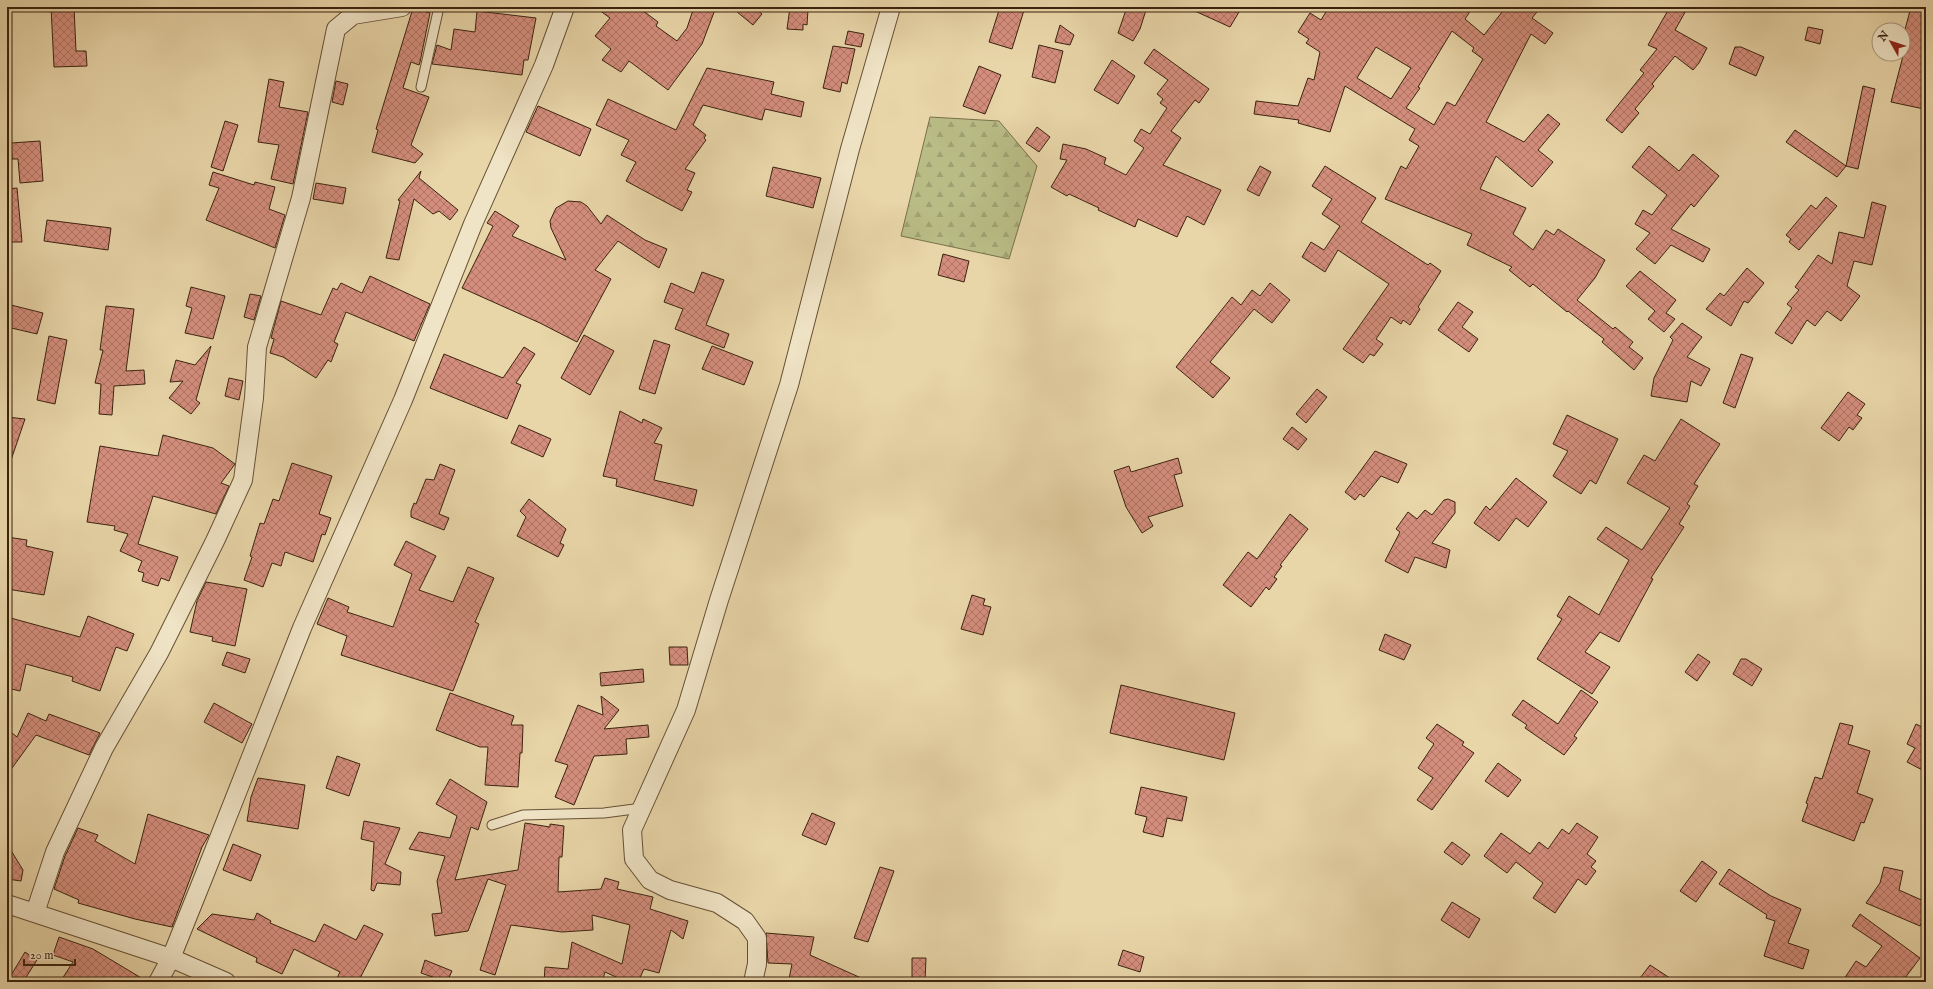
<svg xmlns="http://www.w3.org/2000/svg" width="1933" height="989" font-family="'IM FELL English',serif">
  <style>
    .forest { fill: url(#forest-firs); stroke: #7a704a }
    .building { fill: url(#building-cross-hatch); stroke: #3b230f; fill-rule: evenodd }
    .lines { fill: none; stroke-linecap: round; stroke-linejoin: round }
    .service-casing { stroke: #665035; stroke-width: 11 }
    .minor-casing { stroke: #665035; stroke-width: 20 }
    .service { stroke: #f0e4c6; stroke-width: 9 }
    .minor { stroke: #f0e4c6; stroke-width: 18 }
  </style>
  <defs>
    <pattern id="forest-firs" width="22" height="20" patternUnits="userSpaceOnUse"><rect width="22" height="20" fill="#b9bc85"/><path d="M5 1l3.5 6h-7zM16 11l3.5 6h-7z" fill="#a0a172"/></pattern>
    <pattern id="building-cross-hatch" width="8" height="8" patternUnits="userSpaceOnUse"><rect width="8" height="8" fill="#d58e7d"/><path d="M0 0l8 8M0 8l8-8" fill="none" stroke="#ae7465"/></pattern>
  </defs>
  <rect width="100%" height="100%" fill="#e8d5a8"/>
  <filter id="stains"><feTurbulence type="fractalNoise" baseFrequency=".005" numOctaves="4"/><feColorMatrix values="0 0 0 0 .2 0 0 0 0 .09 0 0 0 0 .02 0 0 0 .5 -.17"/></filter>
  <radialGradient id="worn" r=".72"><stop offset=".6" stop-color="#630" stop-opacity="0"/><stop offset="1" stop-color="#630" stop-opacity=".3"/></radialGradient>
  <path class="forest" d="M930,117L999,121L1037,166L1009,259L901,236Z"/>
  <path class="building" d="M51,7H74L76,51H86L87,66L54,67Z
    M595,7H638L658,22L656,26L677,41L687,28L694,7H716L702,44L668,90L629,61L621,72L602,60L611,49L595,36L610,18Z
    M731,7H753L762,14L753,25Z
    M790,7H805V10H808L807,25L803,24V30L787,29Z
    M1000,7H1025L1012,49L989,42Z
    M1127,7H1147L1140,29L1133,41L1118,33Z
    M1186,7H1242L1230,27Z
    M1329,7H1473L1465,19L1484,35L1506,7H1541L1532,18L1553,33L1545,44L1531,34L1486,122L1524,142L1548,114L1560,124L1538,150L1553,162L1532,187L1496,156L1480,189L1526,208L1513,234L1533,250L1546,230L1554,235L1558,229L1605,260L1595,278L1577,300L1613,329L1615,327L1633,342L1629,347L1643,358L1634,370L1602,342L1604,339L1568,311L1567,312L1533,284L1530,287L1509,270L1512,267L1467,245L1472,234L1385,199L1401,166L1406,169L1419,146L1409,140L1415,129L1345,86L1330,132L1298,123L1299,120L1254,114L1256,101L1298,106L1308,78L1314,80L1320,52L1306,43L1309,39L1298,32L1310,13L1321,20ZM1452,31L1474,48L1472,51L1483,59L1455,106L1447,102L1434,125L1406,108L1420,88L1418,87ZM1376,47L1411,68L1391,99L1357,78Z
    M1670,7H1688L1675,30L1707,48L1699,63L1693,70L1675,56L1652,84L1654,86L1635,109L1639,113L1622,133L1606,120L1644,73L1640,70L1657,49L1648,45Z
    M1911,7H1926V99L1924,109L1891,102L1903,56V37Z
    M413,8L430,13L420,62L419,65L411,62L403,88L429,97L411,145L423,154L415,163L372,152L378,130L376,129Z
    M477,11L536,18L528,60H524L522,75L432,64L437,45L451,50L454,29L475,32Z
    M1060,25L1074,35L1070,45L1055,42Z
    M1808,27L1823,30L1820,44L1805,40Z
    M848,31L864,34L861,47L845,44Z
    M1039,45L1063,51L1055,83L1032,77Z
    M833,46L855,49L847,84L842,82L840,92L823,88Z
    M1735,47H1741L1764,57L1756,76L1729,64Z
    M1154,49L1209,89L1199,103L1195,100L1171,131L1181,138L1163,165L1221,190L1204,225L1187,216L1177,237L1138,219L1135,227L1098,210L1099,208L1069,194L1067,196L1051,187L1067,160L1060,159L1063,144L1086,149L1106,158L1104,164L1126,175L1144,148L1134,141L1141,129L1150,134L1167,108L1160,103L1163,99L1157,94L1168,80L1144,63Z
    M1112,60L1135,76L1118,104L1094,90Z
    M979,66L1001,75L985,114L963,106Z
    M707,68L774,82L771,94L804,102L801,117L765,109L762,120L703,105L693,125L706,135L704,138L706,140L685,169L695,173L687,190L692,192L682,211L626,181L636,162L621,155L629,140L596,125L608,99L676,130Z
    M269,79L284,82L279,107L308,112L293,184L271,179L279,145L258,142Z
    M336,81L348,84L343,105L332,102Z
    M1863,86L1875,89L1858,169L1846,166Z
    M538,106L591,129L580,156L526,132Z
    M225,121L238,125L223,171L211,167Z
    M1037,127L1050,137L1039,152L1026,143Z
    M1795,130L1846,166L1837,177L1786,142Z
    M40,141L43,181L20,183L18,159H12L11,143Z
    M1649,146L1679,171L1693,154L1719,176L1694,207L1691,204L1671,229L1710,249L1703,262L1671,245L1655,264L1636,249L1650,233L1635,224L1643,210L1652,215L1667,195L1632,167Z
    M1260,166L1271,172L1259,196L1247,190Z
    M1325,166L1376,198L1361,222L1428,265L1430,263L1441,271L1418,307L1420,309L1410,325L1403,320L1401,324L1391,317L1376,339L1383,344L1374,356L1370,354L1363,363L1343,349L1389,284L1338,250L1325,272L1302,257L1311,242L1324,250L1340,226L1322,214L1332,199L1312,186Z
    M773,167L821,178L813,208L766,196Z
    M421,171L419,178L458,210L450,220L439,211L433,214L414,199L399,260L386,258L400,201L398,200Z
    M213,172L254,185L255,182L275,187L269,209L285,215L275,248L206,220L219,188L209,185Z
    M316,183L346,188L343,204L313,199Z
    M17,188L22,242H7V189Z
    M1826,197L1837,206L1799,250L1789,242L1791,239L1786,235L1811,205L1816,209Z
    M568,201L581,202L587,206L601,224L607,215L645,240L667,249L659,268L618,241L595,270L611,279L577,342L540,323L462,288L493,226L487,223L495,211L519,226L512,236L566,260L551,228L550,221L556,208Z
    M1872,202L1886,206L1872,265L1854,261L1847,286L1860,296L1841,321L1827,311L1815,326L1807,320L1792,344L1775,333L1792,308L1787,304L1799,290L1795,287L1818,255L1832,264L1839,232L1864,238Z
    M47,220L111,228L108,250L44,241Z
    M943,254L969,261L964,282L938,275Z
    M1747,268L1764,283L1748,303L1744,301L1731,326L1706,309L1720,293L1724,296Z
    M1640,271L1676,300L1666,313L1675,319L1664,332L1648,319L1655,311L1626,286Z
    M702,272L724,280L706,325L729,334L724,348L675,329L683,309L664,302L671,283L694,293Z
    M370,276L430,304L414,341L346,312L334,342L338,344L331,362L328,360L316,378L283,357L270,353L274,339L271,338L281,301L321,315L333,288L337,290L341,283L362,293Z
    M1270,283L1290,300L1272,323L1254,309L1210,362L1230,378L1213,398L1176,367L1232,297L1241,305L1252,290L1260,296Z
    M191,287L225,296L213,339L185,333L192,308L186,306Z
    M250,294L261,296L254,320L244,317Z
    M1458,302L1473,312L1462,327L1478,339L1469,352L1438,330Z
    M7,304L43,313L37,334L7,327Z
    M106,306L134,309L126,371L144,370L145,384L114,386L112,415L99,414L101,384L95,383L103,350H100Z
    M1682,323L1702,337L1687,357L1710,369L1701,386L1691,381L1687,402L1651,396L1654,378L1673,340L1670,337Z
    M584,335L614,351L590,395L561,378Z
    M49,336L67,340L55,404L37,400Z
    M654,340L670,345L655,394L639,389Z
    M211,346L196,400L200,403L191,414L169,398L183,381L170,382L176,360L195,365Z
    M712,346L753,362L744,385L702,369Z
    M524,347L535,354L516,383L521,385L507,419L430,388L444,354L503,378Z
    M1741,354L1753,358L1735,408L1723,403Z
    M229,378L243,381L239,400L225,396Z
    M1317,389L1327,397L1306,423L1296,414Z
    M1848,392L1865,404L1857,415L1862,418L1853,430L1849,427L1839,441L1821,428Z
    M620,411L642,423L643,419L662,428L654,443L662,445L654,480L697,490L693,506L616,486L617,479L603,476Z
    M1567,415L1618,439L1596,484L1590,480L1581,494L1553,476L1568,451L1553,444Z
    M7,417L25,419L9,466H7Z
    M1681,419L1720,444L1694,484L1698,486L1687,504L1690,506L1679,524L1684,527L1651,578L1653,579L1619,642L1600,632L1585,652L1610,667L1592,694L1537,659L1562,619L1557,616L1569,596L1599,615L1629,560L1597,539L1606,527L1642,550L1670,508L1627,483L1644,455L1655,461Z
    M519,425L551,439L543,457L511,443Z
    M1292,427L1307,439L1298,450L1283,439Z
    M163,435L213,448L235,464L221,483L229,486L216,514L153,496L138,544L178,557L169,581L161,578L158,586L142,581L144,573L138,571L142,561L120,551L128,534L114,530L115,526L87,522L100,446L158,456Z
    M1375,451L1407,464L1398,483L1381,476L1364,497L1360,494L1355,500L1345,492Z
    M1178,458L1182,473L1174,475L1183,506L1148,517L1153,526L1142,533L1126,507L1114,471L1129,466L1131,472Z
    M292,463L332,476L319,514L331,518L325,535L322,534L313,562L285,552L281,566L272,563L263,587L244,580L252,557L250,556L260,523L264,524L273,499L279,501Z
    M440,464L455,470L439,514L449,518L444,530L411,517V511L414,503L416,504L426,479L434,480Z
    M1516,478L1547,502L1528,527L1516,518L1499,541L1474,523L1486,506L1490,510Z
    M529,499L566,529L560,543L564,545L558,557L517,536L526,517L520,511Z
    M1448,499L1455,502V513L1432,543L1450,550L1446,568L1415,557L1408,573L1385,561L1400,532L1396,529L1408,512L1417,519L1425,510L1432,515L1444,500Z
    M1290,514L1308,529L1280,565L1282,566L1274,577L1277,579L1269,590L1266,587L1251,607L1223,585L1248,552L1257,559Z
    M7,537L27,540L26,546L53,552L44,595L7,589Z
    M406,541L436,556L419,590L453,602L468,567L494,578L475,622L479,624L453,691L341,655L347,636L317,624L328,598L349,607L347,612L393,627L412,574L394,565Z
    M206,582L247,589L235,646L212,641L213,637L190,632L197,601Z
    M972,595L985,599L983,605L991,607L983,635L961,629Z
    M88,616L134,634L127,651L116,647L100,691L72,681L73,677L26,664L20,691L7,688V617L80,637Z
    M1385,634L1411,645L1404,660L1379,650Z
    M669,647H687L688,665H670Z
    M227,652L250,659L245,673L222,665Z
    M1698,654L1710,662L1697,681L1685,672Z
    M1741,659H1746L1762,669L1752,686L1733,674Z
    M643,669L644,682L601,686L600,673Z
    M1121,685L1235,713L1224,760L1110,733Z
    M1581,690L1598,702L1574,736L1577,738L1564,755L1525,728L1527,725L1512,715L1523,700L1558,724Z
    M450,693L514,716L511,725H523L522,753H520L518,787L485,785L488,747H480L436,730Z
    M601,696L619,710L604,729L648,725L649,737L626,739L627,754L594,756L574,805L555,797L568,765L555,761L578,705L603,715Z
    M214,703L252,724L242,743L204,722Z
    M28,713L46,721L49,714L100,733L89,755L36,735L7,775V729L17,737Z
    M1840,723L1853,726L1848,744L1870,751L1857,793L1873,799L1864,823L1861,822L1854,841L1802,821L1808,804L1806,803L1815,777L1822,779Z
    M1437,724L1464,742L1462,745L1474,753L1432,810L1417,800L1433,778L1418,768L1434,744L1426,738Z
    M1916,724L1924,728L1926,724V772L1907,762L1915,748L1907,744Z
    M337,756L360,764L349,796L326,788Z
    M1498,763L1521,780L1508,797L1485,781Z
    M258,778L305,785L298,829L247,821L251,797Z
    M450,779L487,802L478,830L471,827L455,880L518,870L525,823L550,827V824L564,826L562,857H559L558,892L601,889L605,878L619,882L617,889L653,897L650,909L688,921L683,939L671,930L659,973L644,969L638,982H627L605,972L602,982H544L545,967L568,969L572,942L622,964L630,925L592,915L593,930L562,932L511,925L495,975L480,970L506,885L488,879L468,931L435,936L432,914L442,913L437,881L445,856L409,849L419,832L450,838L457,816L436,804Z
    M1141,787L1187,797L1182,821L1167,818L1163,837L1143,832L1147,817L1135,814Z
    M812,813L835,823L826,845L802,835Z
    M148,814L209,835L202,847L172,927L135,919L78,903L79,900L54,889L65,856L78,828L98,835L95,841L135,864Z
    M364,821L400,828L385,864L401,872L400,885L377,883L374,891L371,890L374,842L361,839Z
    M1577,823L1598,837L1587,854L1596,861L1591,867L1596,871L1586,885L1578,879L1555,913L1533,898L1543,883L1516,862L1507,873L1484,856L1501,833L1530,854L1539,842L1548,849L1562,829L1569,834Z
    M1452,842L1470,855L1462,865L1444,852Z
    M7,844L23,870L21,881L7,879Z
    M233,844L261,855L251,881L223,870Z
    M1702,861L1717,872L1696,902L1680,891Z
    M880,867L894,871L868,942L854,938Z
    M1884,867L1903,871L1899,890L1926,902V913L1920,926L1866,903L1880,883Z
    M1729,869L1771,896L1801,909L1788,943L1809,950L1803,969L1764,956L1775,921L1766,918L1767,915L1719,884Z
    M1452,902L1480,919L1469,938L1441,920Z
    M257,913L271,921L270,923L315,942L324,924L356,940L364,925L383,934L358,982H335L340,972L294,949L282,974L256,962L257,958L197,929L212,914L254,920Z
    M1860,914L1920,958L1902,982H1842L1856,961L1866,967L1882,946L1852,926Z
    M766,933L814,937L810,955L870,982H803L789,979L792,964L768,963Z
    M59,937L93,949L148,982H60L73,962L53,955Z
    M1123,950L1144,957L1140,972L1118,965Z
    M25,952L37,960L23,982H7Z
    M912,958H926L925,982H912Z
    M425,960L452,971L447,982L421,973Z
    M1650,965L1676,982H1637Z"/>
  <g class="lines">
    <g class="service-casing">
      <path id="service" d="M421,87L439,7
        M492,825L523,815L604,813L642,808"/>
    </g>
    <g class="minor-casing">
      <path id="minor" d="M7,904L171,958L226,982
        M35,913L55,852L104,748L159,653L215,541L243,480L254,398L257,347L301,198L336,29L353,15L402,7
        M158,982L171,958L204,876L302,628L403,400L473,224L544,65L565,7
        M753,982L757,964V938L745,921L717,903L670,890L650,880L634,859L632,830L686,710L719,600L789,385L850,149L891,7"/>
    </g>
    <use href="#service" class="service"/>
    <use href="#minor" class="minor"/>
  </g>
  <rect width="1933" height="989" fill="none" stroke="#e8d5a8" stroke-width="24"/>
  <rect x="8" y="8" width="1917" height="973" fill="none" stroke="#3b230f" stroke-width="2"/>
  <rect x="12" y="12" width="1909" height="965" fill="none" stroke="#3b230f"/>
  <g transform="translate(1891 42) rotate(309)"><circle r="19" fill="#f0e4c6" stroke="#a8977d"/>
  <path d="M0-3L7 15L0 10L-7 15Z" fill="#8f2418"/>
  <text y="-6" font-size="11" font-weight="bold" text-anchor="middle" fill="#3b230f">N</text>
  </g>
  <path d="M24 959v6h51v-6" fill="none" stroke="#3b230f" stroke-width="2"/>
  <text x="30" y="959" font-size="12" fill="#3b230f" stroke="#f0e4c6" stroke-width="3" paint-order="stroke">20 m</text>
  <rect width="100%" height="100%" filter="url(#stains)"/>
  <rect width="100%" height="100%" fill="url(#worn)"/>
</svg>
